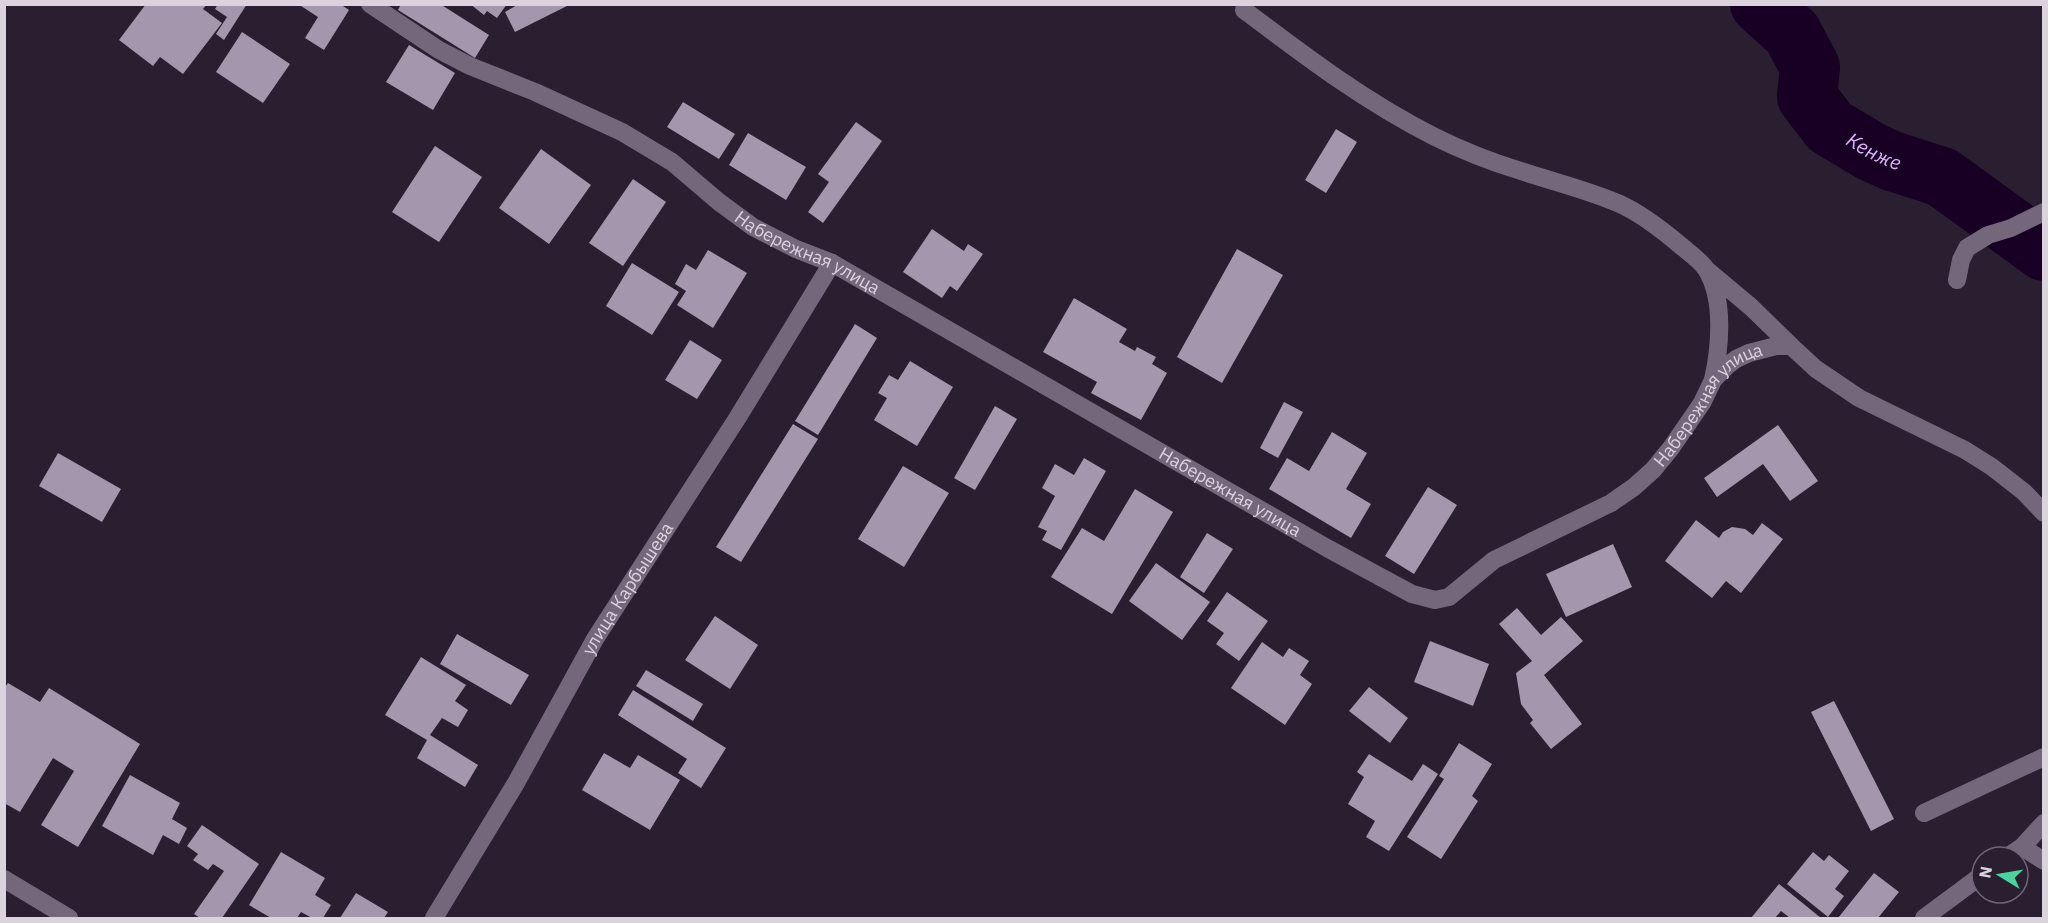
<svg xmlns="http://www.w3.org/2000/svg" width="2048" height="923" font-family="'IBM Plex Sans',sans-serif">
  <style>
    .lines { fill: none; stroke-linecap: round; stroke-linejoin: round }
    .river { stroke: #170024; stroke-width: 60 }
    .building { fill: #a496ad }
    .lane { stroke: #74677c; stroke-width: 18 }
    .street { stroke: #74677c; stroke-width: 18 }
    .labels { text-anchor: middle; stroke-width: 6; stroke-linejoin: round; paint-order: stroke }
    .street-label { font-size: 18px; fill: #dad3de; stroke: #2a1f31 }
    .water-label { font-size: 20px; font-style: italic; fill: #dfb4f9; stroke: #2a1f31 }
  </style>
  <rect width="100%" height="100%" fill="#2a1f31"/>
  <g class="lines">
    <path class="river" id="s1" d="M1760,4L1792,33L1810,67L1807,97L1830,127L1872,152L1892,161L1942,177L2044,251"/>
  </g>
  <path class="building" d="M146,4H207L203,9L222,23L183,74L160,57L153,66L119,40Z
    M218,4H247L224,40L216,34L227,17L215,9Z
    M298,4H340L349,10L324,50L305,38L318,17Z
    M401,4H440L489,35L475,58L398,10Z
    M470,4H507L497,18L487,11L484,15Z
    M519,4H571L515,32L505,12Z
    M242,32L290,64L263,103L216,72Z
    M409,45L455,73L433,110L386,82Z
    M683,102L735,134L719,159L667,127Z
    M856,122L882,141L823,223L808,212L829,182L818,174Z
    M1336,129L1357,142L1326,193L1305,180Z
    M748,133L806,167L786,200L729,165Z
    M435,146L482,177L439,242L392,212Z
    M541,149L591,185L549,244L499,208Z
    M633,179L666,202L623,266L589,243Z
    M932,229L964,251L968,244L983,254L957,291L950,286L942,298L903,272Z
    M1237,249L1283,275L1222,383L1177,357Z
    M708,250L747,273L713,328L677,305L686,291L675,284L686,264L696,270Z
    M632,263L679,292L652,335L606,306Z
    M1074,298L1127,329L1119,342L1135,351L1137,347L1156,357L1152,364L1167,373L1141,420L1091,393L1097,382L1043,352Z
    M855,324L877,338L818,435L795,421Z
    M690,340L722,360L697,399L665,380Z
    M910,361L953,387L917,446L874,420L887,398L878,393L889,375L898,380Z
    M1284,402L1303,412L1278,458L1260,448Z
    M995,406L1017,419L975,490L954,478Z
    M793,424L818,439L741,562L716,547Z
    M1778,425L1818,481L1790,501L1763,464L1717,497L1704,478Z
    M1332,432L1367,453L1346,489L1371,504L1351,538L1269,489L1287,458L1309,471Z
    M58,453L121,489L102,522L39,486Z
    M1084,458L1106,471L1061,550L1042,540L1047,531L1038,527L1055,496L1042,488L1055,464L1074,475Z
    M903,466L949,493L904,567L858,539Z
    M1428,487L1457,505L1414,574L1385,556Z
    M1135,489L1173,512L1112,614L1051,577L1082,528L1104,541Z
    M1696,520L1719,538L1723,532L1732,527L1745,529L1753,535L1762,523L1783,539L1741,593L1726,581L1712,598L1665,561Z
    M1207,533L1233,549L1204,593L1180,577Z
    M1613,544L1632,587L1566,617L1546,574Z
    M1156,563L1210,602L1182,640L1129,601Z
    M1227,592L1268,621L1239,661L1216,644L1224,633L1207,621Z
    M1517,608L1541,635L1561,617L1583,641L1544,675L1582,724L1551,749L1530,723L1533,720L1521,704L1516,673L1532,661L1499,624Z
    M715,616L758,645L730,689L685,660Z
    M457,634L529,675L511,705L440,664Z
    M1430,641L1489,664L1473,706L1414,682Z
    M1262,642L1283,657L1289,648L1309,661L1300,675L1312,684L1285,725L1231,688Z
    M421,657L466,685L455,701L468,710L458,727L442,718L430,735L478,765L465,787L417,758L427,740L385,715Z
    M646,670L703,704L693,721L636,686Z
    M8,683L40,702L49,688L140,744L78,847L41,825L74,771L53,758L20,812L4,803V688Z
    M1369,687L1408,718L1390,743L1349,711Z
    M633,690L726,748L701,788L678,773L687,759L618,715Z
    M1834,701L1894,819L1871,831L1811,712Z
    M1459,743L1492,764L1472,796L1478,801L1441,859L1407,837L1444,779L1439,776Z
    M604,753L630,768L638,755L680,780L650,830L582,790Z
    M1369,754L1412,781L1423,764L1438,774L1389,851L1366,837L1375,821L1348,804L1364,777L1357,772Z
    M130,775L180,803L172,819L187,828L179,844L163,835L153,855L102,826Z
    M202,825L259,864L222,918H200L194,914L224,871L213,864L208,870L193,860L198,854L187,846Z
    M281,852L325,878L315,895L331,905L323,918H312L301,912L297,918H271L249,905Z
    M1813,852L1824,861L1829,855L1849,871L1835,889L1844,896L1828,917L1787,884Z
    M1874,873L1899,892L1878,918H1838Z
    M1779,884L1821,918H1790L1781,911L1775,918H1751Z
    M356,893L388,912L384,918H340Z"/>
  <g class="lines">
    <path class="lane" d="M1244,10C1305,56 1364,101 1433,136C1461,150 1491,162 1521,171C1554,182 1588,190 1620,204C1642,214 1661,229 1680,245C1688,252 1700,260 1706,269C1725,299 1720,348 1713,380
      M1708,271L1751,307L1791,346
      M1957,280L1961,260L1967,248L1988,235L2011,228L2044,212
      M1924,813L2044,757
      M2022,847L2044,861"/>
    <g class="street">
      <path id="s2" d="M370,4L439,50L470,66L535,92L622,132L672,162L719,202L753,227L796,249L832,263L1327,548L1412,594L1435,600L1449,597L1494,560L1611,503L1634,487L1653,470L1671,448L1702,403L1713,380L1727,366L1736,359L1749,353L1776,346H1791L1816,369L1859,398L1965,450L1992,467L2024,492L2044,513"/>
      <path d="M2007,857L2022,847L2044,823"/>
      <path d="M4,879L69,918"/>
      <path id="s3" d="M434,918L516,783L595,639L738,417L832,263"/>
      <path d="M1924,918L1982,875"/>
    </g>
  </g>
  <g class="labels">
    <g class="street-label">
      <text dy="6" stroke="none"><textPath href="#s2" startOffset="506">Набережная улица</textPath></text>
      <text dy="6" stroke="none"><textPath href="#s2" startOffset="1568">Набережная улица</textPath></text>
      <text dy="6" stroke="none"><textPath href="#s2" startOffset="992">Набережная улица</textPath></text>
      <text dy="6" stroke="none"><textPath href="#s3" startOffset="382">улица Карбышева</textPath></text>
    </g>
    <g class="water-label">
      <text dy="7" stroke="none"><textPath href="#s1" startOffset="200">Кенже</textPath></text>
    </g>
  </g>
  <rect width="2048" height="923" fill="none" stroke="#dad3de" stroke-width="12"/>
  <g transform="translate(2000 875) rotate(281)"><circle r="28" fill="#2a1f31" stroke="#706776" stroke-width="1.5"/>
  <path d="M0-4.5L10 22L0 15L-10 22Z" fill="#4ad49c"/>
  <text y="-9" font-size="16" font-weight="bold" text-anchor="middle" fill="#dad3de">N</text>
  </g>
</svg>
